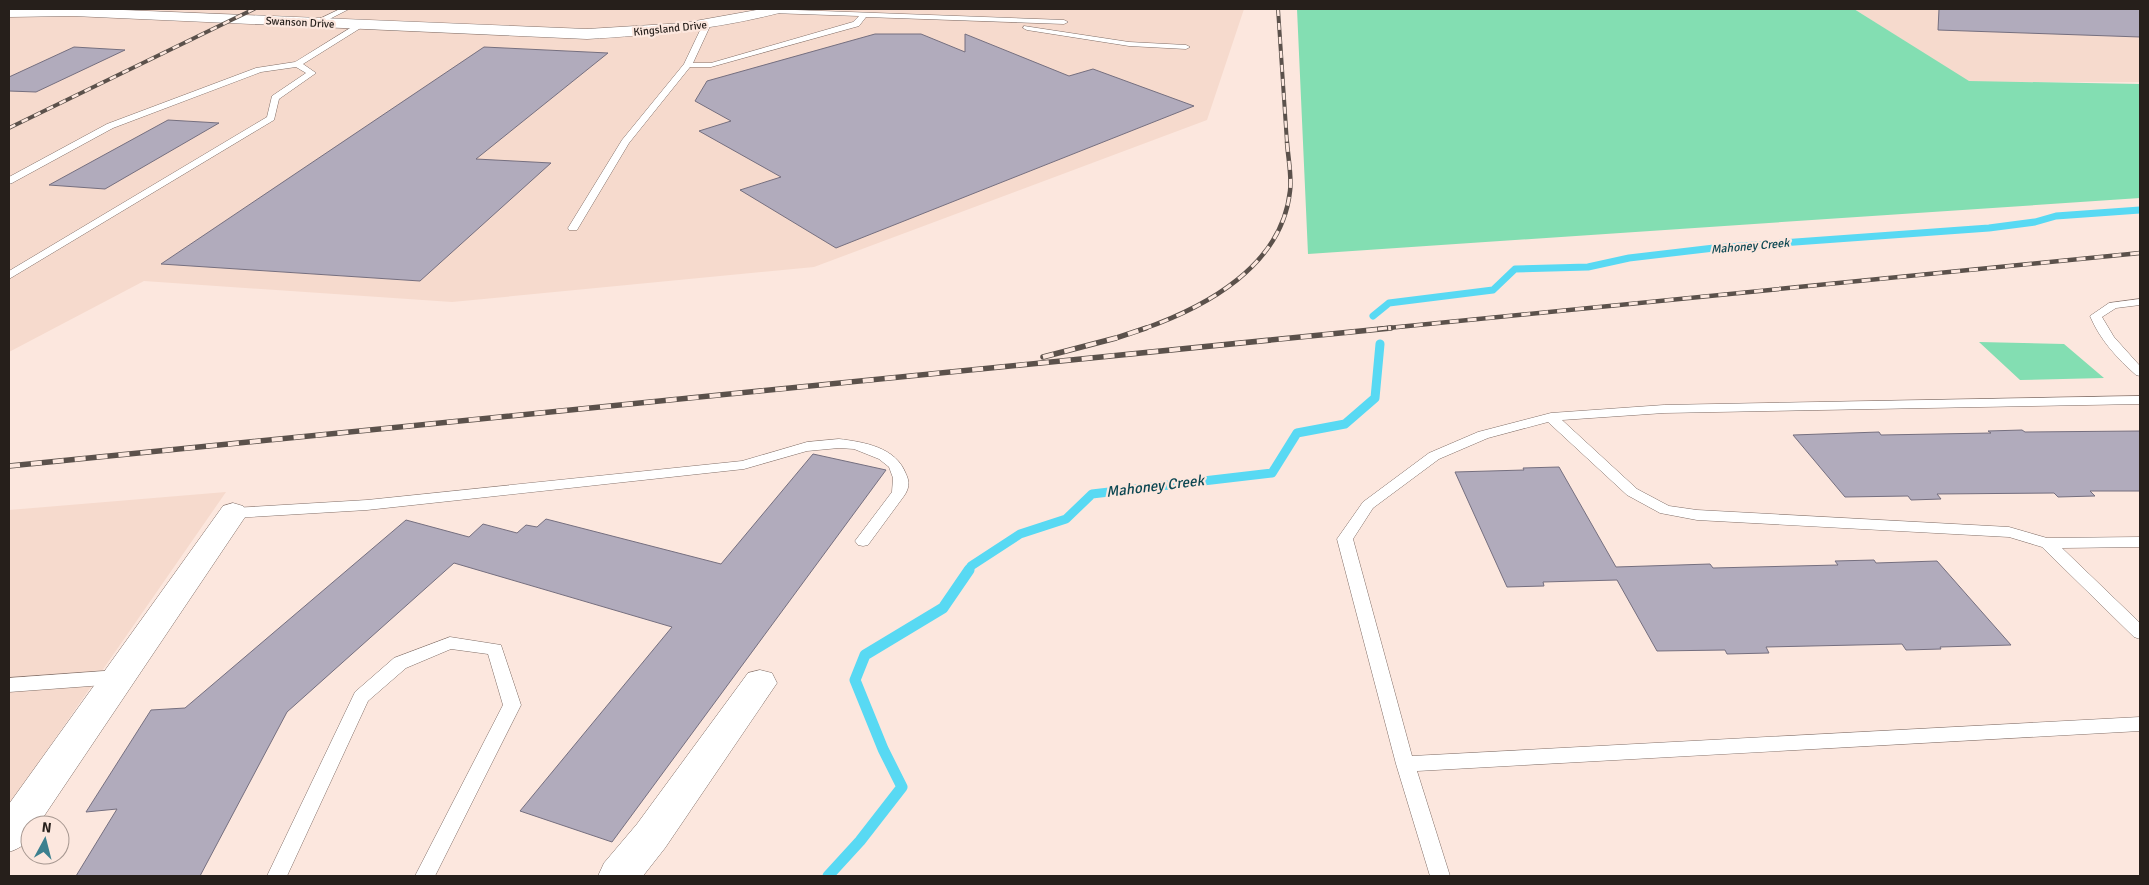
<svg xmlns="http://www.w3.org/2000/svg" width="2149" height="885" font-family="Signika,sans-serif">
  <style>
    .built { fill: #f6dacd }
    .green { fill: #83deb2 }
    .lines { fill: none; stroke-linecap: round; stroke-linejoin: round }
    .stream-far2 { stroke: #58d9f3; stroke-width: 7 }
    .stream-far1 { stroke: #58d9f3; stroke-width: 9 }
    .stream { stroke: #58d9f3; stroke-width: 11 }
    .building { fill: #b1abbc; stroke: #756f7f }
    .service-casing { stroke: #816e67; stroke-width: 1 }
    .minor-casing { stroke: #816e67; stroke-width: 1 }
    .service { fill: #fff; fill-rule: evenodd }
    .minor { fill: #fff; fill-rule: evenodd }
    .rail-far2-casing { stroke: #5b514b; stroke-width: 4 }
    .rail-far1-casing { stroke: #5b514b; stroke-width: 4.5 }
    .rail-casing { stroke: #5b514b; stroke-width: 5.5 }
    .rail-far2 { stroke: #fce7de; stroke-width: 2.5; stroke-dasharray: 7; stroke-linecap: butt }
    .rail-far1 { stroke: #fce7de; stroke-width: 3; stroke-dasharray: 9; stroke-linecap: butt }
    .rail { stroke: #fce7de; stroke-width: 4; stroke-dasharray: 11; stroke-linecap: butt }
    .labels { text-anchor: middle; stroke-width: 4.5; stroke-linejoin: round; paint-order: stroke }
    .far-street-label { font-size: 11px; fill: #261f1b; stroke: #fce7de }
    .far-water-label { font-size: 12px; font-style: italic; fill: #0b4651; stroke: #fce7de }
    .water-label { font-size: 15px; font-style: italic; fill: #0b4651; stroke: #fce7de }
  </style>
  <rect width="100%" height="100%" fill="#fce7de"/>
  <path class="built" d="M9,9H1244L1207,120L814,267L452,302L144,281L9,352Z
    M1854,9H2140V82H1969Z
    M226,492L9,805V510Z"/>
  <path class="green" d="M1297,9H1854L1969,81L2140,84V198L1308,254Z
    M1979,342L2064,344L2104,378L2020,380Z"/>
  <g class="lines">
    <path class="stream-far2" d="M1373,316L1389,303L1493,290L1515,269L1588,267L1629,258L1714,248L1989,228L2035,222L2056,216L2140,210"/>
    <path class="stream-far1" d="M968,571L971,566L1020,534L1066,519L1092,494L1272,473L1297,433L1345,424L1375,398L1380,344"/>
    <path class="stream" d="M828,876L860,841L902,787L883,749L855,680L865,655L943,608L969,570"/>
  </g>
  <path class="building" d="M1939,9H2140V37L1938,30Z
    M875,34H921L965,52V34L1069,76L1093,69L1194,106L836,248L740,190L781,177L699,131L731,121L695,101L707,81Z
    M74,47L125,50L36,92L9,91V77Z
    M484,47L608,53L476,159L551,163L420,281L161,264Z
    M168,120L219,123L105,189L49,185Z
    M2022,430L2025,432L2140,431V491H2090L2095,496L2058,497L2054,493L1937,494L1941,499L1911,500L1908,496L1845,497L1793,435L1879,432L1881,435L1991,433L1988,431Z
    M813,454L886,470L612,842L520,811L672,627L454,563L287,712L200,876H76L117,809L86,812L151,710L185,708L406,520L469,537L483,524L517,533L526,525L537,527L546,519L721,564Z
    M1559,467L1616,567L1710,564L1713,568L1838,565L1835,561L1874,560L1876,563L1937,561L2011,645L1940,647L1941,649L1906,650L1902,644L1766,647L1769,653L1727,654L1725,650L1657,651L1617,580L1543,582L1544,586L1507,587L1455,472L1524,470L1523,468Z"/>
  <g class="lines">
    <g class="service-casing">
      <path id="service" d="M340,9H349L320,24L313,22Z
        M768,9L1064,20L1068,22L1064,24L866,17L859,26L711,67H690L629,143L577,230H569L568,228L622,140L684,64L704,22L711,24L693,63H711L853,22L859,16L771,13H768Z
        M360,22L367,24L303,64L316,73L279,99L274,120L9,279V271L267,117L272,96L306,73L296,67L261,72L113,128L12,183L9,184V177L107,124L256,68L295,62Z
        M1024,26L1129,42L1186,45L1190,47L1186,49L1129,46L1027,30L1023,28Z
        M2140,299V305L2116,308L2102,317L2114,337L2140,366V376L2136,375C2117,358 2100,340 2090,316L2109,303Z
        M2140,396V404L1664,413L1562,420L1637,489L1669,506L1697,510L2009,527L2047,538L2140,537V547L2062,548L2140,623V639L2134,637L2042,547L2009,537L1697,520L1660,513L1627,495L1548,422L1488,438L1439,459L1373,508L1353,539L1412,756L2140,717V731L1417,771L1450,876H1430L1396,764L1337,539L1363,502L1429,453L1478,432L1551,413L1664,405Z
        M839,439C864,442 896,447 906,474C910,482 909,489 904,496L868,545L863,546L858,545L855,541L892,492L893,478L889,467L879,459L854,449L839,448L807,451L744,469L367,510L233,518L228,516L226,513L228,510L233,508L367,500L742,461L807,442Z
        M450,637L501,645L521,705L435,876H415L503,705L488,654L451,649L406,668L368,701L287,876H267L355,692L394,658Z
        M118,670L124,672L127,677L124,682L118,684L9,692V678Z"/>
    </g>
    <g class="minor-casing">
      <path id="minor" d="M9,9H99L587,29L684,23L762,9H785L783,12C718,29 654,35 587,39L73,16L9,17Z
        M233,503L243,506L248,513L243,520L38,825H30C30,841 24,847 9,852V804L223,506Z
        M760,670L772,673L777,683L665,848L643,876H598L604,863L637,824L748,673Z"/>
    </g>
    <use href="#service" class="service"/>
    <use href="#minor" class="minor"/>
    <g class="rail-far2-casing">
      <path id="rail-far2" d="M1278,9L1287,143
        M9,128L254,9"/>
    </g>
    <g class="rail-far1-casing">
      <path id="rail-far1" d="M1143,329C1206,307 1282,266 1290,191C1292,176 1288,158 1287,142
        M1378,329L2140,253"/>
    </g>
    <g class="rail-casing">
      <path id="rail" d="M1043,357L1116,338L1146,328
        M9,466L1391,328"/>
    </g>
    <use href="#rail-far2" class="rail-far2"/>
    <use href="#rail-far1" class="rail-far1"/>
    <use href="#rail" class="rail"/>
  </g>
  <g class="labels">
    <g class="far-street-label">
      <text transform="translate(300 22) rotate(3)" y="4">Swanson Drive</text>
      <text transform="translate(670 28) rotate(-6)" y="4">Kingsland Drive</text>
    </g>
    <g class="far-water-label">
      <text transform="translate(1750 246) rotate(-5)" y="4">Mahoney Creek</text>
    </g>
    <g class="water-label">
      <text transform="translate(1155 486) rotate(-7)" y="5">Mahoney Creek</text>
    </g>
  </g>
  <rect width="2149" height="885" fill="none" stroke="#261f1b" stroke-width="20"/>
  <g transform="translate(45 840) rotate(7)"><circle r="24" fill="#fce7de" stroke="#a69790"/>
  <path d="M0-4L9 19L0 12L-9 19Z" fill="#3c808f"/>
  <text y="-8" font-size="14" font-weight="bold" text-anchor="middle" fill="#261f1b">N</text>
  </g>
</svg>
